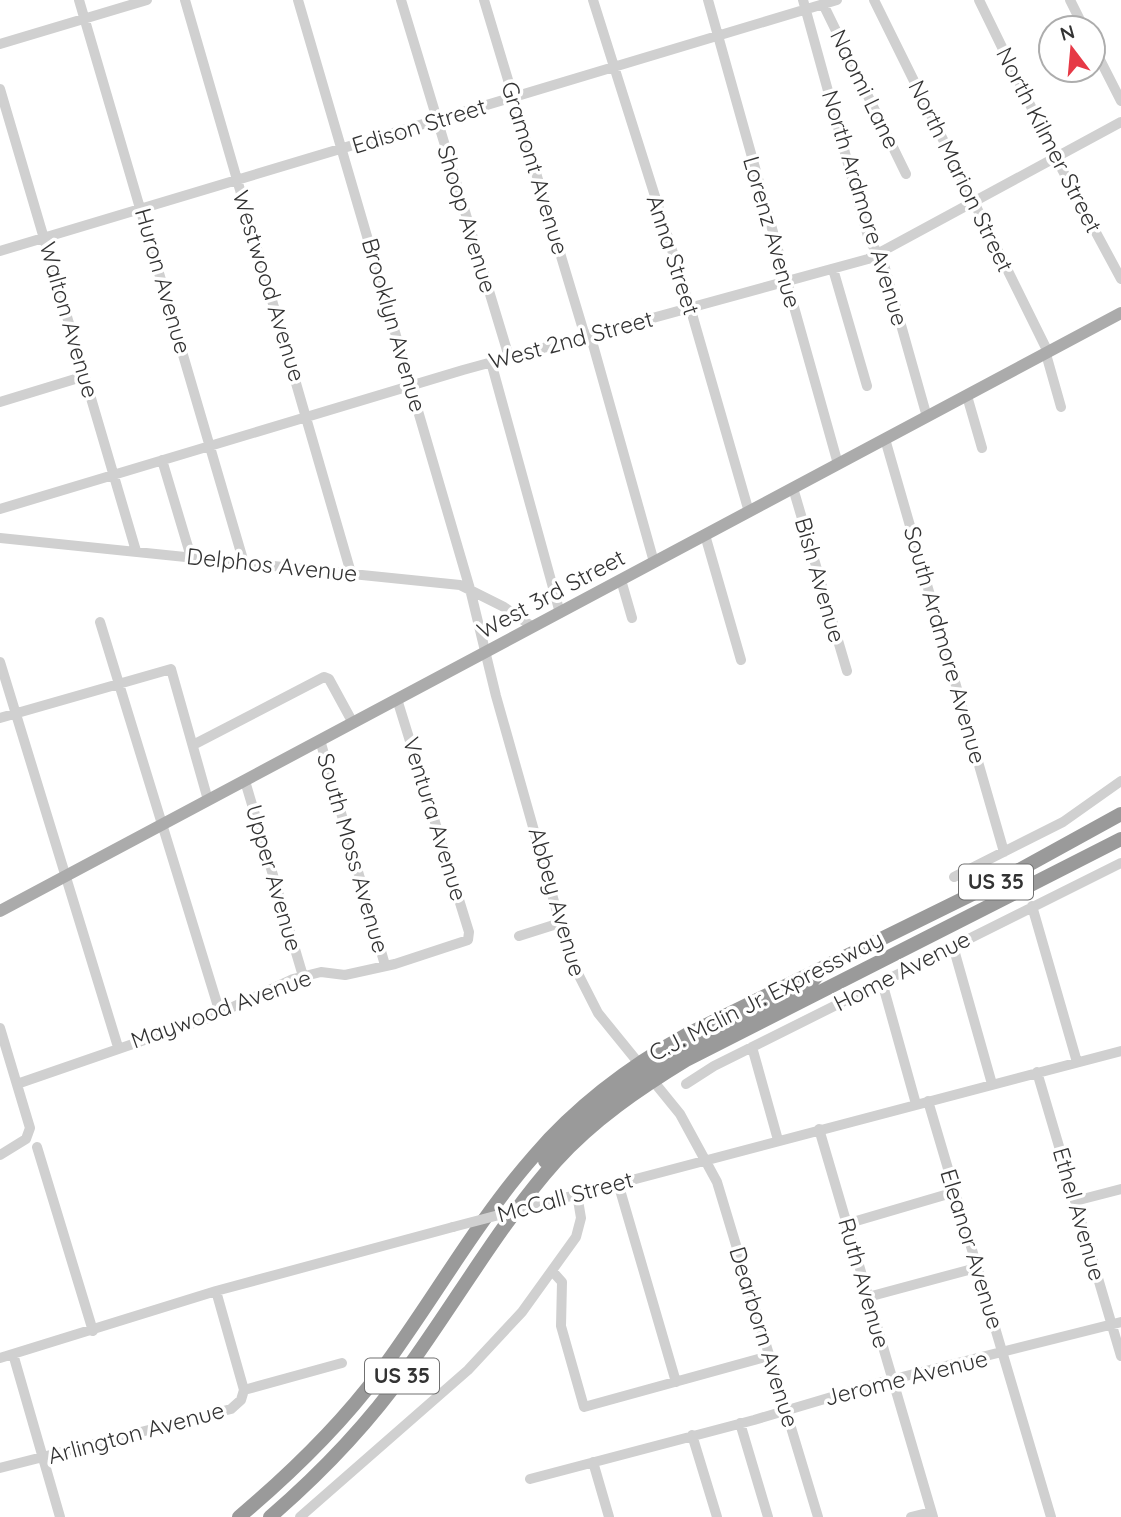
<svg xmlns="http://www.w3.org/2000/svg" width="1121" height="1517" font-family="Quicksand,sans-serif">
  <style>
    .lines { fill: none; stroke-linecap: round; stroke-linejoin: round }
    .minor { stroke: #d0d0d0; stroke-width: 10 }
    .major { stroke: #ababab; stroke-width: 12 }
    .highway { stroke: #9a9a9a; stroke-width: 14 }
    .minor-bridge { stroke: #d0d0d0; stroke-width: 10 }
    .labels { text-anchor: middle; stroke-width: 7; stroke-linejoin: round; paint-order: stroke }
    .shield { fill: #fff; stroke: #707070; stroke-width: 2 }
    .shield-label { font-size: 21px; font-weight: bold; fill: #333 }
    .street-label { font-size: 23px; fill: #333; stroke: #fff }
  </style>
  <rect width="100%" height="100%" fill="#fff"/>
  <g class="lines">
    <path class="minor" d="M79,0L244,563
      M185,0L351,573
      M298,0L470,589L496,696L570,958L598,1013L680,1114L717,1182L818,1517
      M401,0L509,357
      M484,0L585,336
      M593,0L690,307L749,512
      M708,0L838,464
      M803,0L869,240L883,261L927,417
      M874,0L1048,352
      M979,0L1057,160L1121,279
      M1070,0L1084,28
      M823,4L906,174
      M0,44L147,0
      M1093,46L1121,101
      M0,89L136,551
      M0,251L837,0
      M833,269L867,386
      M590,334L654,562
      M1046,354L1061,407
      M491,362L560,613
      M967,396L982,448
      M0,402L85,376
      M885,439L1004,852
      M162,460L191,557
      M793,488L847,671
      M0,509L463,370L868,259L1121,122
      M705,535L741,660
      M0,538L460,585L504,607L533,627
      M621,580L632,618
      M100,622L220,1013
      M0,662L118,1047
      M0,718L171,669L208,800
      M320,740L385,965
      M193,745L324,677L329,679L353,723
      M245,781L303,976
      M954,877L1063,822L1121,781
      M1032,906L1077,1062
      M519,936L560,923
      M953,946L992,1084
      M882,982L916,1104
      M0,1028L30,1128L26,1139L0,1155
      M752,1047L778,1140
      M1037,1072L1121,1356
      M17,1084L211,1017L293,979L321,972L345,975L395,964L468,940L469,932L397,699
      M686,1084L714,1066L1121,863
      M928,1101L1051,1517
      M819,1129L933,1517
      M37,1147L93,1331
      M618,1183L676,1382
      M1075,1201L1121,1189
      M541,1204L1121,1051
      M846,1224L955,1192
      M553,1272L562,1282L561,1326L584,1407L769,1356
      M216,1291L244,1390
      M868,1297L976,1268
      M13,1354L60,1517
      M0,1358L216,1291L453,1227
      M244,1390L342,1363
      M740,1423L768,1517
      M692,1435L717,1517
      M593,1462L609,1517
      M0,1468L231,1409L241,1400L244,1390
      M530,1479L754,1420L882,1382L1121,1322
      M300,1517L468,1370L522,1312L576,1237L581,1218L577,1194
      M911,1517L931,1512"/>
    <path class="major" d="M0,911L1121,313"/>
    <path class="highway" d="M545,1161L573,1130L622,1087L681,1051L806,988L824,968
      M239,1517C290,1474 339,1427 380,1372C432,1302 476,1222 534,1156C578,1105 630,1066 688,1034L999,881L1121,814
      M270,1517C321,1473 368,1424 407,1369C455,1303 502,1221 556,1161C593,1120 640,1088 686,1060L1121,839"/>
    <path class="minor-bridge" d="M453,1227L541,1204"/>
  </g>
  <g class="labels">
    <g class="shield">
      <rect x="959" y="864.5" width="74" height="35" rx="5"/>
      <rect x="365" y="1358.5" width="74" height="35" rx="5"/>
    </g>
    <g class="shield-label">
      <text x="996" y="889">US 35</text>
      <text x="402" y="1383">US 35</text>
    </g>
    <g class="street-label">
      <text transform="translate(865 89) rotate(64)" y="8">Naomi Lane</text>
      <text transform="translate(419 126) rotate(-17)" y="8">Edison Street</text>
      <text transform="translate(1049 140) rotate(63)" y="8">North Kilmer Street</text>
      <text transform="translate(535 168) rotate(73)" y="8">Gramont Avenue</text>
      <text transform="translate(961 176) rotate(64)" y="8">North Marion Street</text>
      <text transform="translate(865 208) rotate(73)" y="8">North Ardmore Avenue</text>
      <text transform="translate(467 219) rotate(73)" y="8">Shoop Avenue</text>
      <text transform="translate(772 232) rotate(74)" y="8">Lorenz Avenue</text>
      <text transform="translate(673 255) rotate(72)" y="8">Anna Street</text>
      <text transform="translate(163 281) rotate(74)" y="8">Huron Avenue</text>
      <text transform="translate(269 286) rotate(73)" y="8">Westwood Avenue</text>
      <text transform="translate(69 320) rotate(74)" y="8">Walton Avenue</text>
      <text transform="translate(394 325) rotate(74)" y="8">Brooklyn Avenue</text>
      <text transform="translate(571 340) rotate(-15)" y="8">West 2nd Street</text>
      <text transform="translate(272 565) rotate(6)" y="8">Delphos Avenue</text>
      <text transform="translate(820 580) rotate(74)" y="8">Bish Avenue</text>
      <text transform="translate(551 594) rotate(-28)" y="8">West 3rd Street</text>
      <text transform="translate(945 645) rotate(74)" y="8">South Ardmore Avenue</text>
      <text transform="translate(435 819) rotate(73)" y="8">Ventura Avenue</text>
      <text transform="translate(353 853) rotate(74)" y="8">South Moss Avenue</text>
      <text transform="translate(274 878) rotate(74)" y="8">Upper Avenue</text>
      <text transform="translate(557 902) rotate(74)" y="8">Abbey Avenue</text>
      <text transform="translate(902 971) rotate(-27)" y="8">Home Avenue</text>
      <text transform="translate(766 996) rotate(-27)" y="8">C.J. Mclin Jr. Expressway</text>
      <text transform="translate(221 1009) rotate(-20)" y="8">Maywood Avenue</text>
      <text transform="translate(565 1197) rotate(-15)" y="8">McCall Street</text>
      <text transform="translate(1079 1214) rotate(74)" y="8">Ethel Avenue</text>
      <text transform="translate(972 1249) rotate(73)" y="8">Eleanor Avenue</text>
      <text transform="translate(864 1283) rotate(74)" y="8">Ruth Avenue</text>
      <text transform="translate(764 1337) rotate(73)" y="8">Dearborn Avenue</text>
      <text transform="translate(906 1378) rotate(-14)" y="8">Jerome Avenue</text>
      <text transform="translate(136 1433) rotate(-15)" y="8">Arlington Avenue</text>
    </g>
  </g>
  <g transform="translate(1072 49) rotate(344)"><circle r="33" fill="#ffffff" stroke="#adadad" stroke-width="2"/>
  <path d="M0-5L12 26L0 18L-12 26Z" fill="#e63946"/>
  <text y="-10" font-size="19" font-weight="bold" text-anchor="middle" fill="#333333">N</text>
  </g>
</svg>
